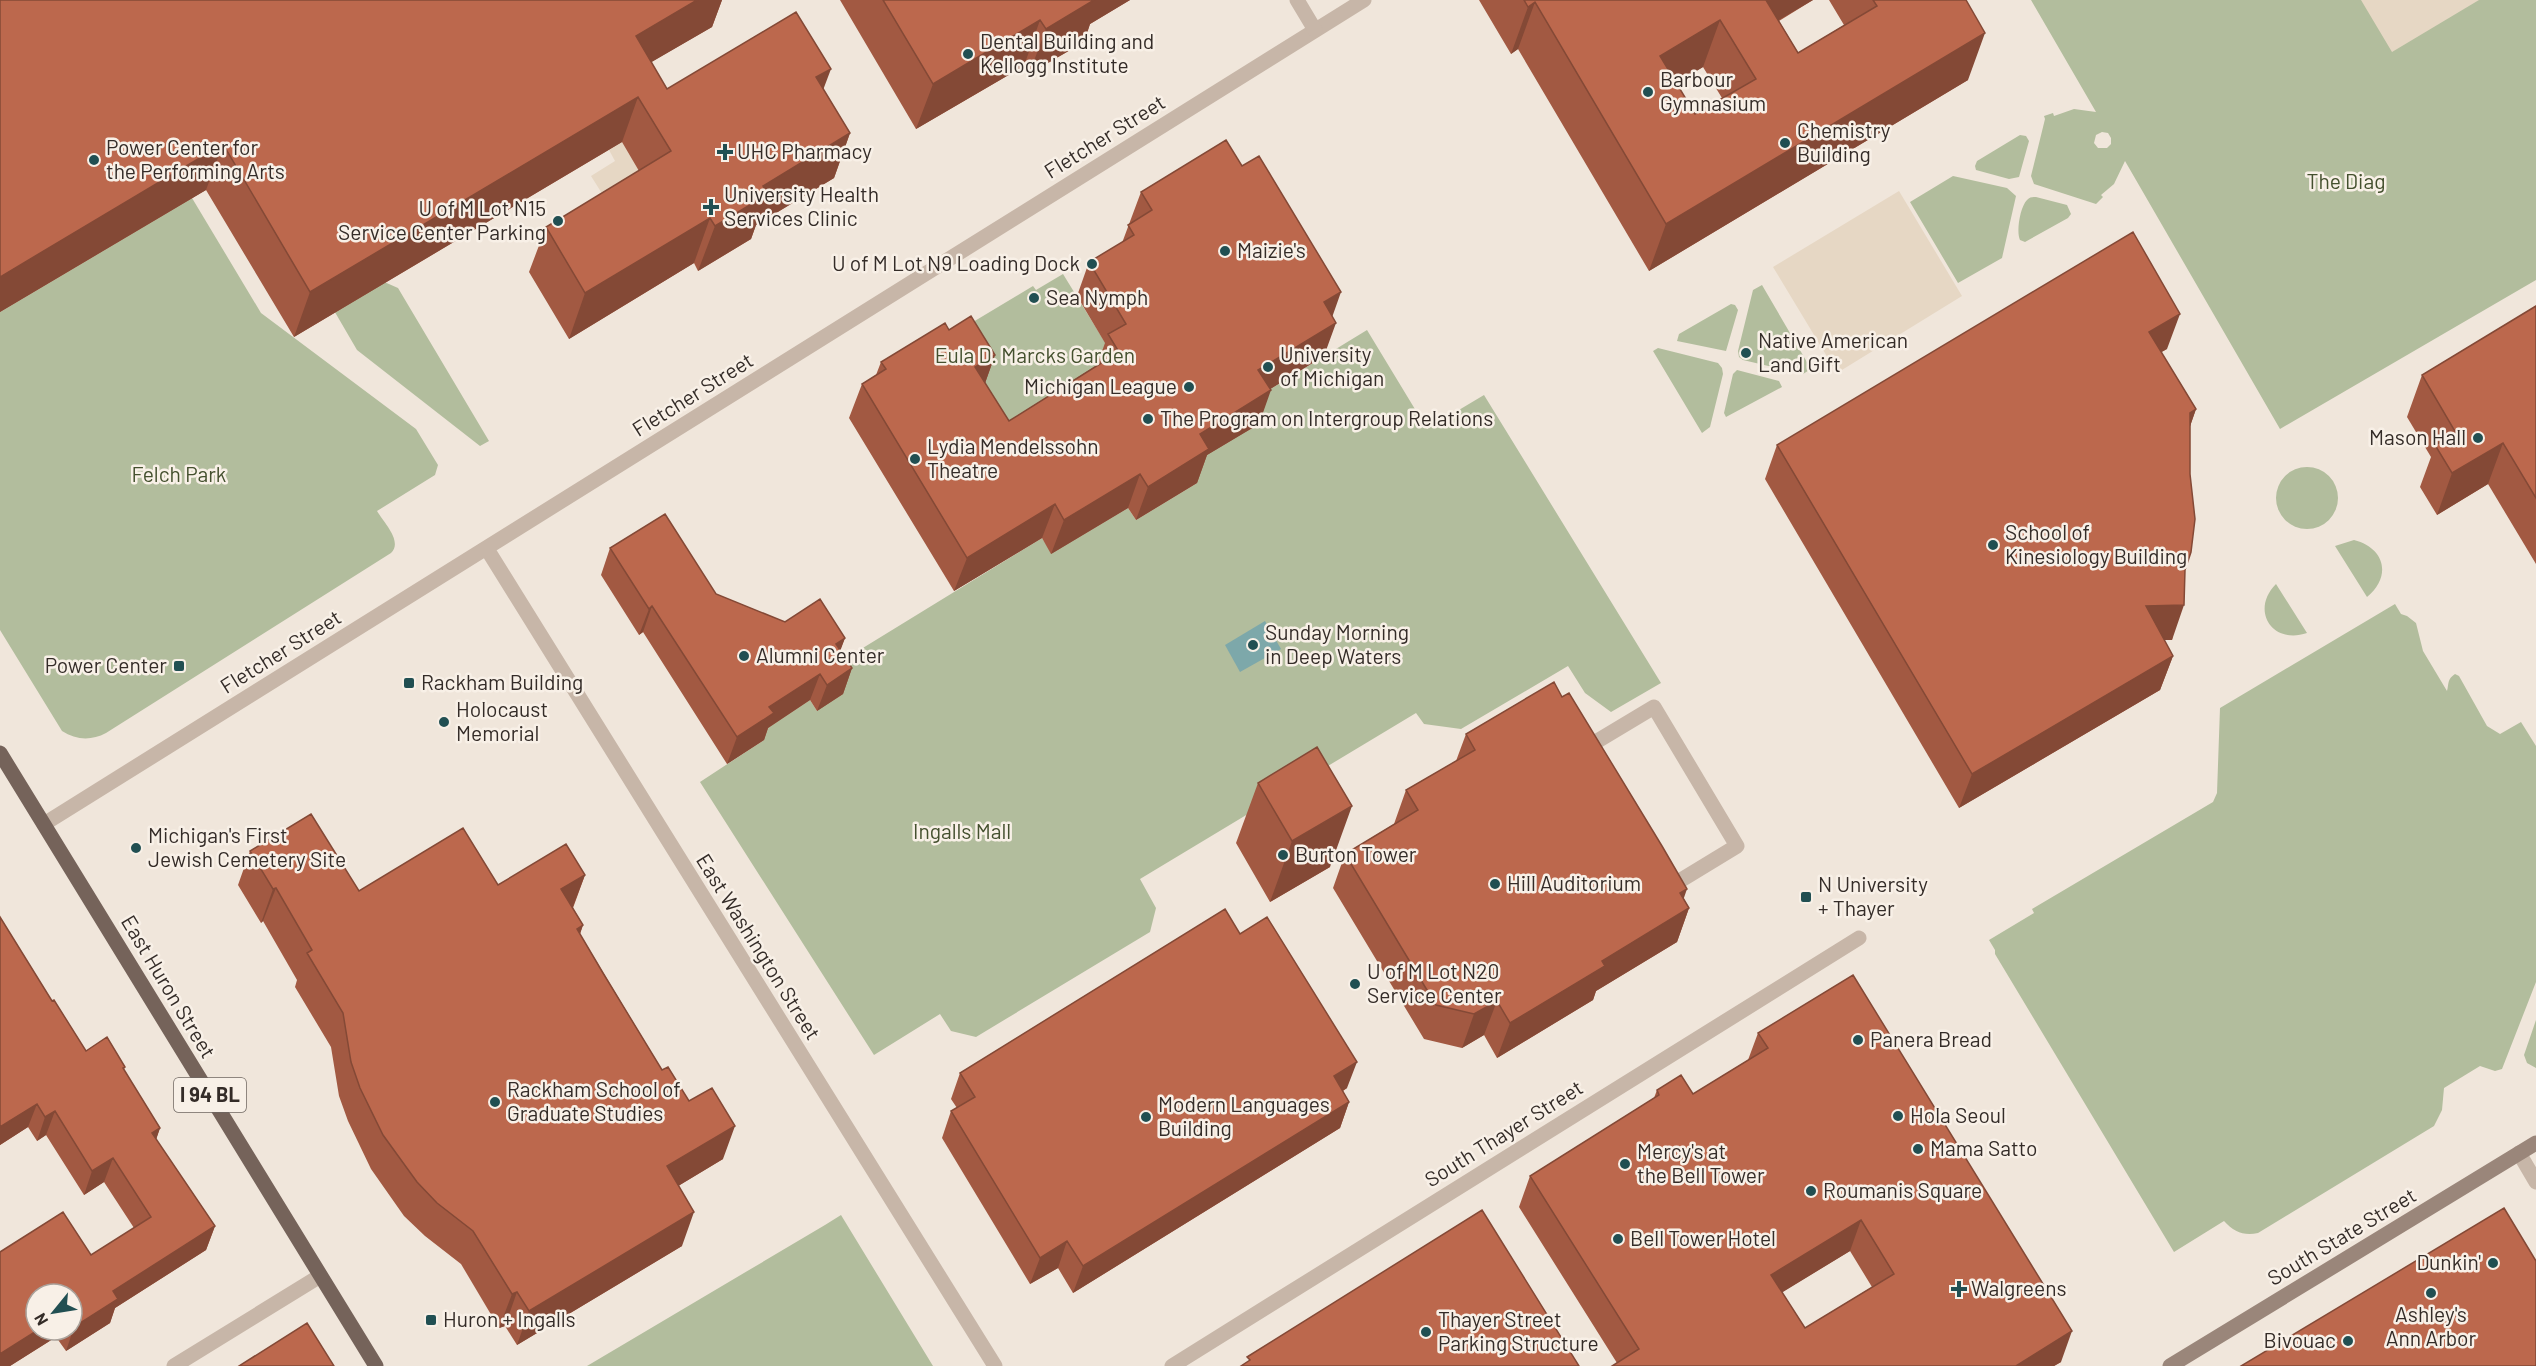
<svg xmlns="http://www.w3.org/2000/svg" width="2536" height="1366" font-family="Barlow,sans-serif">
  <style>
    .green { fill: #b2bd9d; fill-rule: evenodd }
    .plaza { fill: #e6d7c4 }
    .water { fill: #7da8aa }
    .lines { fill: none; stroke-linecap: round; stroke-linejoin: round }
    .pedestrian { stroke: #c7b6a8; stroke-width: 15 }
    .minor { stroke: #c7b6a8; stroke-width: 15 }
    .tertiary { stroke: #c7b6a8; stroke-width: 15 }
    .secondary { stroke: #9a867a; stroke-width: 15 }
    .primary { stroke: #75635a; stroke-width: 15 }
    .wall { fill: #a25942; fill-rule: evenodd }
    .shaded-wall { fill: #844936 }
    .building { fill: #bc684d; stroke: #844936; stroke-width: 1.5; fill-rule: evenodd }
    .poi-dot { fill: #214f52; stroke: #f8f0e7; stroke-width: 2 }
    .labels { text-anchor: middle; stroke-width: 5; stroke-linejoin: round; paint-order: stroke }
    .shield { fill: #f8f0e7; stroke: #6f6761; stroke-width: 1.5 }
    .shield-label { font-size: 20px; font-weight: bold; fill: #342c28 }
    .poi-label { font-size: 21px; fill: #342c28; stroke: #f8f0e7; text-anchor: start }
    .street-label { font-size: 21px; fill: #342c28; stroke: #f8f0e7 }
    .park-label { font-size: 21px; fill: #44502e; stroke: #f8f0e7 }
  </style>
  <rect width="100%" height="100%" fill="#f0e6db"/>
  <path class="green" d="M2031,0H2536V280L2280,429L2125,161L2114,184L2101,195L2103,197L2096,204L2034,184L2031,176L2045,119L2044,116L2053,113L2054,116L2074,109L2096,112ZM2102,132L2108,133L2111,138V144L2107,148H2098L2094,143L2096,135Z
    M2020,135L2026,136L2029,141L2019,177L2009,179L1976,170L1975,166L1977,161Z
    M1953,176L2007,188L2016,196L2002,258L1958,283L1910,202Z
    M2036,197L2067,205L2071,214L2068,218L2025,242L2020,240C2016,232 2020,207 2027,200C2030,197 2032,197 2036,197Z
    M192,198L261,313L416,429L438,465L435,475L377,511C384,523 403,541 391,553L106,733C91,741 76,740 62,731L0,630V312Z
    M316,252L398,288L489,441L480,446L357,350L304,259Z
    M1063,274L1114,357L1011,446L938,343L1033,286L1036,290Z
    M1762,285L1811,369L1803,374L1743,360L1739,357L1738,351L1753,290Z
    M1731,304L1735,305L1738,310L1726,351L1677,341L1679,334Z
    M1367,330L1427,429L1484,395L1661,683L1611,712L1585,693L1568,666L1461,729L1424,724L1416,713L1140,879L1156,908L1150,932L976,1037L951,1031L940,1014L874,1055L700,782L764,740L760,733L810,700L817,711L827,670L1042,538L1052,553L1128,508L1136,520L1197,483L1187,467L1246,404Z
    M1658,348L1718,363L1722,368L1723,374L1710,427L1702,433L1653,351Z
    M1737,370L1779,381L1782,387L1726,417L1724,413L1733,374Z
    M2276 498a31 31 0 1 1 62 0a31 31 0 1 1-62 0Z
    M2354,540C2385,548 2392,576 2367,597L2335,546Z
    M2276,584L2307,633C2272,645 2250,610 2276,584Z
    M2395,604L2401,614L2407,616L2416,623L2423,651L2447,691C2449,684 2447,679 2455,674L2459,676L2487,726L2500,734L2521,722L2536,746V982L2502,1069L2495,1071L2480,1066L2444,1088L2442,1110L2434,1126L2258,1233C2244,1236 2234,1232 2224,1221L2174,1252L1995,954V950L1989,940L2034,913L2032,909L2213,802L2217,793L2220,708Z
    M2536,1020V1068L2527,1063L2524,1055Z
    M841,1215L933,1366H587L825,1225Z"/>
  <path class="plaza" d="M2361,0H2479L2392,52Z
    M647,127L655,196L618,219L591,176L615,161L609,150Z
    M1899,191L1962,296L1837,373L1773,267Z"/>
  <path class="water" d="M1265,621L1281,649L1240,672L1225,645Z"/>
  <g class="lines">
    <path class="pedestrian" d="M1654,707L1737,846L1668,888L1584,749Z"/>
    <path class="minor" d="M487,549L995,1366
      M44,824L1364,0
      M174,1366L320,1276
      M1172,1366L1859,938"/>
    <path class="tertiary" d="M1297,0L1315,30
      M2519,1153L2536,1182"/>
    <path class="secondary" d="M2170,1366L2536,1143"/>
    <path class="primary" d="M0,753L376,1366"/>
  </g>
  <path class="wall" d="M0,0H722L712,27L651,62L667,89H823L850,133L834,178L756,225L751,239L698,271L694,263L569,339L529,272L546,227L639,171L622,142L294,337L206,190L0,312Z
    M840,0H1130L1090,24L1084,42L1029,74L1024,66L916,129Z
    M1479,0H1813L1779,21L1798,53L1844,25L1829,0H1966L1968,80L1649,271L1518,49L1511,54ZM1703,67L1722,98L1695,114L1676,83Z
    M1141,192L1332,316L1324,356L1270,389L1259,424L1207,455L1197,483L1136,520L1128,508L1051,554L1042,538L954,591L849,418L862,384L876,375L881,362L949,330L995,355L985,383L1009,421L1097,365L1105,343L1077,296L1089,262L1122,243Z
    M2536,306V564L2488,484L2437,515L2420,487L2431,457L2407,417L2422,375Z
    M2167,349L2161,352L2196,409L2190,426L2185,570L2172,640H2164L2173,656L2160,690L1959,808L1765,479L1777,445Z
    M610,548L716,594L785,622L845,638L840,650L852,668L843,694L817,711L810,700L768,728L764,740L727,764L643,632L639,635L601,575Z
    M1466,734L1684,899L1689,908L1677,942L1596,991L1593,1000L1497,1058L1484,1035L1462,1048L1424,1039L1333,888L1345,854L1394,824L1406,790L1456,761Z
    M1258,783L1330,867L1270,902L1236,843Z
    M250,851L359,891L498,885L585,875L573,908L583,925L580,934L662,1070L723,1159L678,1186L682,1246L517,1345L505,1326L499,1328L461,1264L425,1236L404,1216L371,1169L348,1121L339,1096L331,1047L295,987L297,980L263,921L261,923L238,885Z
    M0,917L52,1001L54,1000L86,1051L107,1037L125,1067L124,1070L160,1128L156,1139L215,1226L206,1250L115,1308L110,1323L66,1351L56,1337L10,1366H0V1252L63,1212L91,1255L134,1228L104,1182L84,1195L46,1135L37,1141L28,1127L0,1145ZM36,1294H72V1330H36Z
    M1240,934L1347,1088L1343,1091L1349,1102L1340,1128L1073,1293L1058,1268L1030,1284L942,1138L951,1111L957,1108L951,1099L960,1073Z
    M1758,1033L2061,1362L2054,1366H1612L1617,1363L1519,1207L1530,1176L1654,1098L1657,1090L1693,1094L1748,1060ZM1850,1251L1872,1287L1805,1328L1782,1292Z"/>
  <path class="shaded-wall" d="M697,0H722L712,27L619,81L636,36Z
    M1089,0H1130L1090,24L1084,42L1029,74L1046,29Z
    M1760,0H1813L1745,40Z
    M1535,2L1518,49L1511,54L1528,7Z
    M1040,20L1024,66L916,129L933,84Z
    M1720,20L1703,67L1643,103L1660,56Z
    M1985,33L1968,80L1649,271L1666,224Z
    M831,69L814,114L816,77Z
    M638,97L622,142L294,337L310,292Z
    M850,133L834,178L756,225L751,239L698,271L715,226L763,186Z
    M223,144L206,190L0,312V277Z
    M710,218L694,263L569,339L585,293Z
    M1341,292L1329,326L1324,302Z
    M2180,314L2167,349L2137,366L2149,332Z
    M1336,323L1324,356L1246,404L1258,370Z
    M995,355L983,389L975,367Z
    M1271,390L1259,424L1207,455L1197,483L1136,520L1148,487L1200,434Z
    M2196,409L2184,444L2190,413Z
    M2503,443L2488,484L2437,515L2452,473Z
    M1140,474L1128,508L1051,554L1064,520Z
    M1055,504L1042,538L954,591L967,558Z
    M2184,605L2172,640H2134L2146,606Z
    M652,606L643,632L639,635L649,609Z
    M845,638L835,665L836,644Z
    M2173,656L2160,690L1959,808L1972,774Z
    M852,668L843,694L817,711L827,685Z
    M820,674L810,700L768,728L764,740L727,764L737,737L769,707Z
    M1352,806L1330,867L1270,902L1292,841Z
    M585,875L572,909L561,889Z
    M276,888L263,921L261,923L273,889Z
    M1687,889L1678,915L1689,908L1677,942L1596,991L1593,1000L1497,1058L1510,1023L1680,893Z
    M583,925L571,959L577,929Z
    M1497,1001L1484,1035L1462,1048L1474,1014Z
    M1357,1062L1347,1088L1324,1102L1334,1076Z
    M1349,1102L1340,1128L1073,1293L1083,1266Z
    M37,1104L28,1127L0,1145V1127Z
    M55,1111L46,1135L37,1141L45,1117Z
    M735,1126L723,1159L655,1200L667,1166Z
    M160,1128L152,1152V1133Z
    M113,1158L104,1182L84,1195L92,1171Z
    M694,1212L682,1246L517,1345L529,1311Z
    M1861,1220L1850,1251L1760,1306L1771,1275Z
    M215,1226L206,1250L115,1308L110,1323L66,1351L74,1327L113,1291Z
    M1067,1241L1058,1268L1030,1284L1040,1258Z
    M517,1292L505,1326L499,1328L512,1294Z
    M38,1330H59L56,1337L10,1366H0V1354Z
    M2072,1331L2061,1362L2054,1366H2016Z"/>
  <path class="building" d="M0,0H697L636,36L667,89L796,12L831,69L816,77L850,133L763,186L768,194L715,226L710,218L585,293L546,227L671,151L638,97L310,292L223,144L0,277Z
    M883,0H1094L1046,29L1040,20L933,84Z
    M1524,0H1766L1798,53L1877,6L1873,0H1966L1985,33L1666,224L1535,2L1528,7ZM1720,20L1756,79L1695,114L1660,56Z
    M1226,140L1242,166L1259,156L1341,292L1324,302L1336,323L1258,370L1271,390L1200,434L1209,449L1148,487L1140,474L1064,520L1055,504L967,558L862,384L886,369L881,362L945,323L949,330L971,316L995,355L975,367L1009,421L1119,352L1108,334L1126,324L1089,262L1134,235L1128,225L1152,210L1141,192Z
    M2133,232L2180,314L2149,332L2196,409L2190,413V474L2195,519L2191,552L2185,570L2184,605L2146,606L2173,656L1972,774L1777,445Z
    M2536,306V498L2503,443L2452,473L2435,445L2456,433L2422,375Z
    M665,514L716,594L785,622L820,599L845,638L836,644L852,668L827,685L820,674L769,707L774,713L737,737L652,606L649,609L610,548Z
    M1554,682L1562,697L1569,693L1662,846L1687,889L1680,893L1689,908L1602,961L1605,966L1510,1023L1497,1001L1474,1014L1436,1005L1345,854L1418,810L1406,790L1475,750L1466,734Z
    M1317,747L1352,806L1292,841L1258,783Z
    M311,814L359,891L463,828L498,885L566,844L585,875L561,889L583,925L577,929L603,973L662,1070L668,1067L689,1101L712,1088L735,1126L667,1166L694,1212L529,1311L517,1292L512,1294L473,1231L437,1203L417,1182L383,1135L360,1088L351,1062L343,1013L307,953L312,950L276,888L273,889L250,851Z
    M1225,909L1240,934L1267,917L1357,1062L1334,1076L1349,1102L1083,1266L1067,1241L1040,1258L951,1111L975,1097L960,1073Z
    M0,917L52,1001L54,1000L86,1051L107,1037L125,1067L123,1068L160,1128L152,1133L215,1226L113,1291L118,1299L74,1327L72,1323V1294H36V1330H38L0,1354V1252L63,1212L91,1255L151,1217L113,1158L92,1171L55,1111L45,1117L37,1104L0,1127Z
    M1853,975L2072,1331L2016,1366H1612L1639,1349L1530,1176L1659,1095L1657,1090L1681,1075L1693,1094L1768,1048L1758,1033ZM1861,1220L1894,1274L1805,1328L1771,1275Z
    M2504,1208L2536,1261V1365L2535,1366H2241Z
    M1482,1210L1579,1366H1241L1250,1360L1247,1357Z
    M307,1323L334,1366H239Z"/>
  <g class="poi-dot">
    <circle cx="968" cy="54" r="6"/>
    <circle cx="1648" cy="92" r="6"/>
    <circle cx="1785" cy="143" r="6"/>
    <path d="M722 143h6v6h6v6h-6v6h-6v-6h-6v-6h6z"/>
    <circle cx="94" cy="160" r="6"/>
    <path d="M708 198h6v6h6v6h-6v6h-6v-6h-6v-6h6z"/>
    <circle cx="558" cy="221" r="6"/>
    <circle cx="1225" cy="251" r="6"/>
    <circle cx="1092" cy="264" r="6"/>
    <circle cx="1034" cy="298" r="6"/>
    <circle cx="1746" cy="353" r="6"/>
    <circle cx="1268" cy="367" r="6"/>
    <circle cx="1189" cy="387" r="6"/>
    <circle cx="1148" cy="419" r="6"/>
    <circle cx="2478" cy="438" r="6"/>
    <circle cx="915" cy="459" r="6"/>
    <circle cx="1993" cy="545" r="6"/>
    <circle cx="1253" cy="645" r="6"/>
    <circle cx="744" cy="656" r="6"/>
    <rect x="173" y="660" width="12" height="12" rx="3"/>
    <rect x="403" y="677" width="12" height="12" rx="3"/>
    <circle cx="444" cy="722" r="6"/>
    <circle cx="136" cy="848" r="6"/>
    <circle cx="1283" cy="855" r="6"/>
    <circle cx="1495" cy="884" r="6"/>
    <rect x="1800" y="891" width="12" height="12" rx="3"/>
    <circle cx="1355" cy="984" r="6"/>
    <circle cx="1858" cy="1040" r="6"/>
    <circle cx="495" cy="1102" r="6"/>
    <circle cx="1898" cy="1116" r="6"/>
    <circle cx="1146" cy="1117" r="6"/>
    <circle cx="1918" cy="1149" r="6"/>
    <circle cx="1625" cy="1164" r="6"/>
    <circle cx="1811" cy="1191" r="6"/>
    <circle cx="1618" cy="1239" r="6"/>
    <circle cx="2493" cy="1263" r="6"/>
    <path d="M1956 1280h6v6h6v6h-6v6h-6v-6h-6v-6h6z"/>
    <circle cx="2431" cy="1293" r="6"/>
    <rect x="425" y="1314" width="12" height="12" rx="3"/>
    <circle cx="1426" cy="1332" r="6"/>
    <circle cx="2348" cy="1341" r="6"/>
  </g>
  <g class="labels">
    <rect class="shield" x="174" y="1078" width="72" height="34" rx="4.5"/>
    <g class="shield-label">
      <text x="210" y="1102">I 94 BL</text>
    </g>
    <g class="poi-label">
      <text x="980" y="49">Dental Building and<tspan x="980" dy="24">Kellogg Institute</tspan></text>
      <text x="1660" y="87">Barbour<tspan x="1660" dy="24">Gymnasium</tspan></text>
      <text x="1797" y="138">Chemistry<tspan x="1797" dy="24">Building</tspan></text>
      <text x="106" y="155">Power Center for<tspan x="106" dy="24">the Performing Arts</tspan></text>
      <text x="737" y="159">UHC Pharmacy</text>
      <text x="724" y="202">University Health<tspan x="724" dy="24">Services Clinic</tspan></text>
      <text x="546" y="216" text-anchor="end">U of M Lot N15<tspan x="546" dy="24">Service Center Parking</tspan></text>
      <text x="1237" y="258">Maizie's</text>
      <text x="1080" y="271" text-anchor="end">U of M Lot N9 Loading Dock</text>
      <text x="1046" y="305">Sea Nymph</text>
      <text x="1758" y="348">Native American<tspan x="1758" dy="24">Land Gift</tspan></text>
      <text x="1280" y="362">University<tspan x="1280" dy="24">of Michigan</tspan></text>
      <text x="1177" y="394" text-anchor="end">Michigan League</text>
      <text x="1160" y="426">The Program on Intergroup Relations</text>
      <text x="2466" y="445" text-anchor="end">Mason Hall</text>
      <text x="927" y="454">Lydia Mendelssohn<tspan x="927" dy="24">Theatre</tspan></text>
      <text x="2005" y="540">School of<tspan x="2005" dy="24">Kinesiology Building</tspan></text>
      <text x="1265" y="640">Sunday Morning<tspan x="1265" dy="24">in Deep Waters</tspan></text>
      <text x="756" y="663">Alumni Center</text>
      <text x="167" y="673" text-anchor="end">Power Center</text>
      <text x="421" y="690">Rackham Building</text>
      <text x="456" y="717">Holocaust<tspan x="456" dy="24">Memorial</tspan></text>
      <text x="148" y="843">Michigan's First<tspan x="148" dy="24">Jewish Cemetery Site</tspan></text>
      <text x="1295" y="862">Burton Tower</text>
      <text x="1507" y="891">Hill Auditorium</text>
      <text x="1818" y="892">N University<tspan x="1818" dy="24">+ Thayer</tspan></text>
      <text x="1367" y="979">U of M Lot N20<tspan x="1367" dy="24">Service Center</tspan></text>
      <text x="1870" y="1047">Panera Bread</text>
      <text x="507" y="1097">Rackham School of<tspan x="507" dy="24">Graduate Studies</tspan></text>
      <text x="1158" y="1112">Modern Languages<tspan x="1158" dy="24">Building</tspan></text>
      <text x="1910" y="1123">Hola Seoul</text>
      <text x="1930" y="1156">Mama Satto</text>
      <text x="1637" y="1159">Mercy's at<tspan x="1637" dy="24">the Bell Tower</tspan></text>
      <text x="1823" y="1198">Roumanis Square</text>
      <text x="1630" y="1246">Bell Tower Hotel</text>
      <text x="2481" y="1270" text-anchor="end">Dunkin'</text>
      <text x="1971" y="1296">Walgreens</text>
      <text x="2431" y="1322" text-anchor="middle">Ashley's<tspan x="2431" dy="24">Ann Arbor</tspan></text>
      <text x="443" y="1327">Huron + Ingalls</text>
      <text x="1438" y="1327">Thayer Street<tspan x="1438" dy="24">Parking Structure</tspan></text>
      <text x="2336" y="1348" text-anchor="end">Bivouac</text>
    </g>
    <g class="street-label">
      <text transform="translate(1105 137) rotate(-32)" y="7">Fletcher Street</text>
      <text transform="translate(693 395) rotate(-32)" y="7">Fletcher Street</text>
      <text transform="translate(281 652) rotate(-32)" y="7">Fletcher Street</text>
      <text transform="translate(758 947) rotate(58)" y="7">East Washington Street</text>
      <text transform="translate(168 987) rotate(59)" y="7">East Huron Street</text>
      <text transform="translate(1504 1134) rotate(-32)" y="7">South Thayer Street</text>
      <text transform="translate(2342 1237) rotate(-31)" y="7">South State Street</text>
    </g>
    <g class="park-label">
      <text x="2346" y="189">The Diag</text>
      <text x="1035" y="363">Eula D. Marcks Garden</text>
      <text x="179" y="482">Felch Park</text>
      <text x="962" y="839">Ingalls Mall</text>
    </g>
  </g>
  <g transform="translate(54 1312) rotate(240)"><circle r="28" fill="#f8f0e7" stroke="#aaa29b" stroke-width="1.5"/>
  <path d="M0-4.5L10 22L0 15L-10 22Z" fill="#214f52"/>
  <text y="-9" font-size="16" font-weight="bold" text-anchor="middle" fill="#342c28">N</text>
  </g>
</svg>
